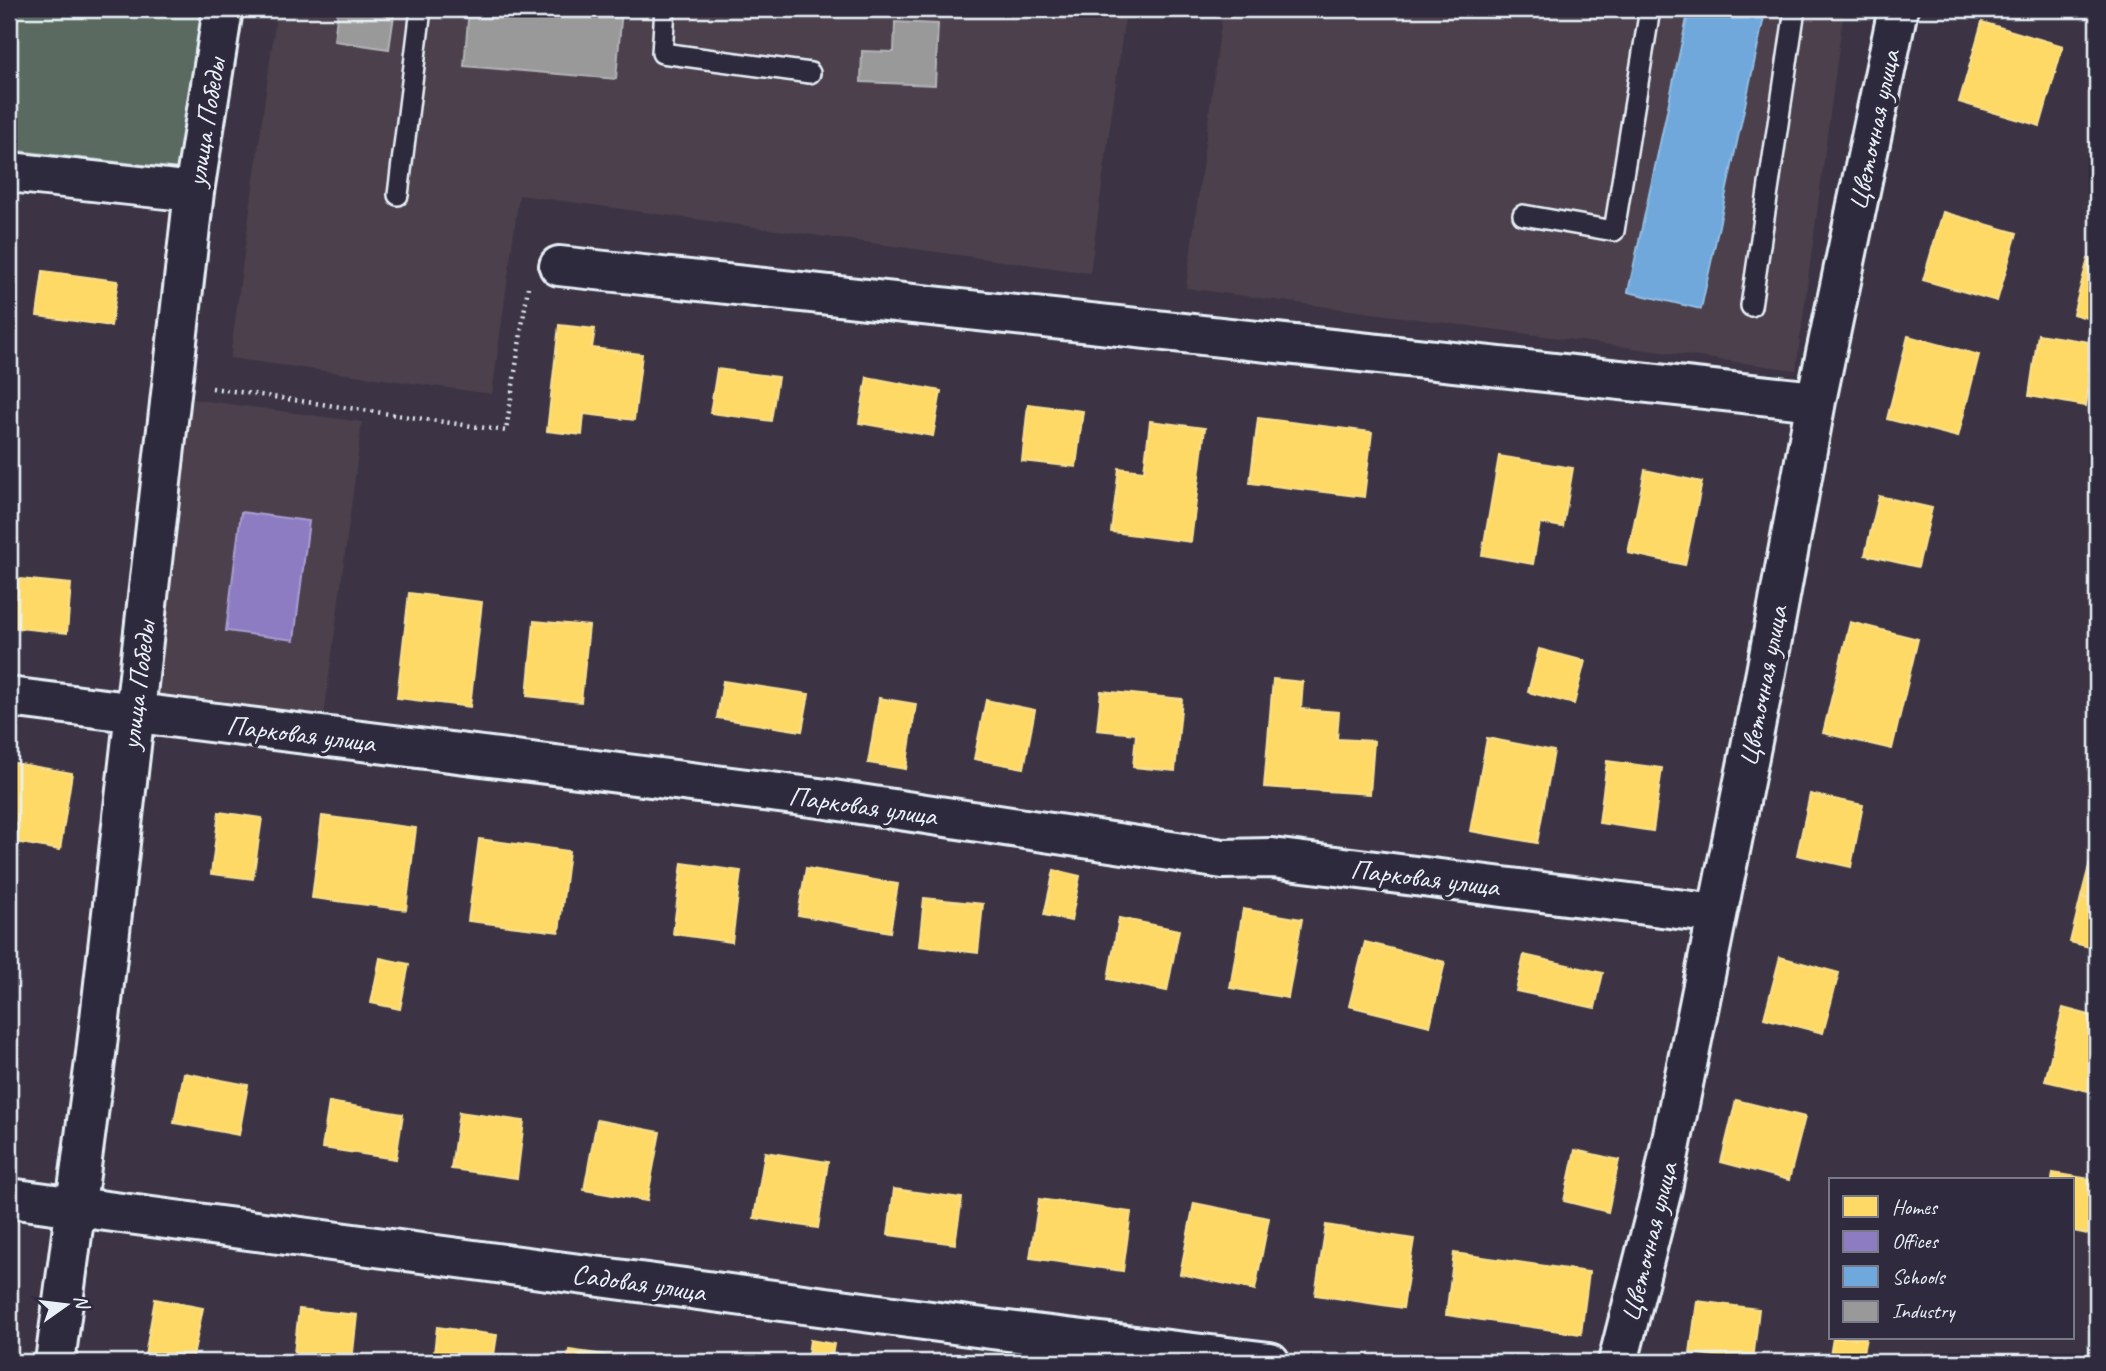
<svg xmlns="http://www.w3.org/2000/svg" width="2106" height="1371" font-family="Caveat,sans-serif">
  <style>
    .built { fill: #4c404c }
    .green { fill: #5a6a60; stroke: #a1aeac; stroke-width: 2 }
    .homes { fill: #ffd966; stroke: #f8e092; stroke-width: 2 }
    .offices { fill: #8e7cc3; stroke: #a99fd3; stroke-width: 2 }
    .schools { fill: #6fa8dc; stroke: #93bee4; stroke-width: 2 }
    .industry { fill: #999; stroke: #b1b3b6; stroke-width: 2 }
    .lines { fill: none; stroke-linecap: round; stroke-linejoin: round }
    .service-casing { stroke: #e8f1f8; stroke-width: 24 }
    .minor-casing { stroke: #e8f1f8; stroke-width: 44 }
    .path { stroke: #e8f1f8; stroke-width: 4.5; stroke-dasharray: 2 5; stroke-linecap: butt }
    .service { stroke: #2f2a3d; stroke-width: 19 }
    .minor { stroke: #2f2a3d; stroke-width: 38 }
    .labels { text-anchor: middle; stroke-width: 7; stroke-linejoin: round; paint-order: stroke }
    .street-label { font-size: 28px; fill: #e8f1f8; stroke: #2f2a3d }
  </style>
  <rect width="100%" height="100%" fill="#3c3444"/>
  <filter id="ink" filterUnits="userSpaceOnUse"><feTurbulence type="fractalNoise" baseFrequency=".0143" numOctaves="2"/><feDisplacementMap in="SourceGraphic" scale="14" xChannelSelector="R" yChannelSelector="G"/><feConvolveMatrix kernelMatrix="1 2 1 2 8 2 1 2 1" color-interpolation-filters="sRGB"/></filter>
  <g filter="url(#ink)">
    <path class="built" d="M277,9H1126L1090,273L519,195L492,394L230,358Z
      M1223,9H1844L1796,370L1186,288Z
      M186,398L362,422L324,716L147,692Z"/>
    <path class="green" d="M9,9H203L180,169L9,150Z"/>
    <path class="homes" d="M1982,22L2063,46L2040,126L1959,102Z
      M1943,212L2017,233L1997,301L1923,280Z
      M2088,259L2097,261V321L2073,314Z
      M43,271L118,281L111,326L37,316Z
      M559,325L595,329L592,348L642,354L634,420L584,414L582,435L547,431Z
      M2038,334L2096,343L2086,406L2029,396Z
      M1908,336L1979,355L1958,437L1887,419Z
      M717,369L778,377L771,421L710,413Z
      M867,377L941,391L933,436L859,423Z
      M1028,404L1083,411L1076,467L1022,461Z
      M1258,418L1372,432L1364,497L1250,483Z
      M1150,421L1205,428L1191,542L1111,532L1119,468L1144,471Z
      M1499,456L1573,468L1563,527L1540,523L1533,564L1482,555Z
      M1645,470L1702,482L1685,565L1628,553Z
      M1879,496L1932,508L1918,567L1865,555Z
      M9,578L71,584L67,633L9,627Z
      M409,593L482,602L470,707L397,698Z
      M534,621L589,626L581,702L527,696Z
      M1850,622L1918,639L1892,749L1823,733Z
      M1539,649L1585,661L1574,704L1528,692Z
      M1273,679L1303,682L1301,709L1339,712L1337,739L1374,741L1370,794L1264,787Z
      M723,681L809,694L802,731L717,718Z
      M1101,691L1182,699L1175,771L1133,767L1136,734L1097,730Z
      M879,698L916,704L906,769L868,763Z
      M986,700L1035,710L1024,768L974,759Z
      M1487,738L1554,751L1537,843L1470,831Z
      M1607,761L1662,768L1653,831L1599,823Z
      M9,762L72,773L60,850L9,841Z
      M1810,794L1863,805L1851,867L1797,855Z
      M219,812L262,818L253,879L211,874Z
      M322,816L416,828L406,910L312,898Z
      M2097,835V901L2081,897Z
      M479,839L569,851L559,932L468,921Z
      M682,863L741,871L732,942L673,934Z
      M806,868L898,884L890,932L798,915Z
      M1054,870L1080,876L1071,921L1044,915Z
      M2081,897L2097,901V949L2070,942Z
      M924,898L983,904L978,953L919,946Z
      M1243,909L1302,919L1288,998L1230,988Z
      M1119,918L1179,930L1167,991L1108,979Z
      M1365,942L1445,962L1430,1026L1349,1006Z
      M1524,955L1603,973L1595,1008L1516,991Z
      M1780,957L1839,973L1823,1033L1764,1018Z
      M380,958L409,964L400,1009L371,1003Z
      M2063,1008L2097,1017V1093L2045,1081Z
      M184,1073L248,1085L239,1135L174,1123Z
      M1736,1100L1805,1117L1789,1180L1721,1162Z
      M329,1102L403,1114L396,1159L322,1148Z
      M459,1112L524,1121L517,1178L451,1169Z
      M597,1120L660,1132L647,1201L584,1190Z
      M1575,1150L1619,1160L1608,1212L1564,1201Z
      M765,1152L828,1162L818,1228L754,1218Z
      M2053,1173L2097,1180V1236L2073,1231V1180H2052Z
      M894,1189L962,1198L955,1244L888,1235Z
      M1039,1199L1131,1212L1123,1271L1030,1258Z
      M1194,1203L1269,1218L1255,1290L1180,1274Z
      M1326,1225L1414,1239L1403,1308L1315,1295Z
      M1454,1253L1589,1272L1581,1334L1446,1315Z
      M155,1299L203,1308L192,1362L144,1361Z
      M1697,1301L1759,1309L1753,1361L1690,1353Z
      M299,1309L357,1315L352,1362H293Z
      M437,1327L497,1335L493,1362H433Z
      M1833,1338H1866L1861,1362H1829Z
      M810,1340L834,1344L831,1362H807Z
      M569,1350L642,1360L641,1362H567Z"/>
    <path class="offices" d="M241,512L309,521L294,640L226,631Z"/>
    <path class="schools" d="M1689,9H1725L1764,17L1701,309L1628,292Z"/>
    <path class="industry" d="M338,9H395L389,49L334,41Z
      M469,9H622L616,79L464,66Z
      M895,22L938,24L935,85L861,82L862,51L894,52Z"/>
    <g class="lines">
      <g class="service-casing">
        <path id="service" d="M665,9L662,53L810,73
          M398,195L421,9
          M1523,215L1614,231L1650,9
          M1751,306L1795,9"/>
      </g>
      <g class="minor-casing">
        <path id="minor" d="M9,172L194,192
          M559,266L1816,401
          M9,697L827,799L1223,859L1272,858L1717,914
          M9,1198L991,1329L1270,1362
          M55,1362L96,1054L194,192L223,9
          M1618,1362L1662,1189L1766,672L1816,401L1898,9"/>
      </g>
      <path class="path" d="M212,388L506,431L528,287"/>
      <use href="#service" class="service"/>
      <use href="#minor" class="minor"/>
    </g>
  </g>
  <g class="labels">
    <g class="street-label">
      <text transform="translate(205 122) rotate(-81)" y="10">улица Победы</text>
      <text transform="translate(1873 130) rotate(-78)" y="10">Цветочная улица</text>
      <text transform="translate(137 685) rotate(-83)" y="10">улица Победы</text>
      <text transform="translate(1762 686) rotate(-79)" y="10">Цветочная улица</text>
      <text transform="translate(301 733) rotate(7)" y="10">Парковая улица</text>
      <text transform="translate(863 805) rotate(8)" y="10">Парковая улица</text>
      <text transform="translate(1425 877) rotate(7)" y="10">Парковая улица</text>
      <text transform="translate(1648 1242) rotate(-76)" y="10">Цветочная улица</text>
      <text transform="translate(639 1282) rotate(8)" y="10">Садовая улица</text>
    </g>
  </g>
  <rect width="2106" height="1371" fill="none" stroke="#2f2a3d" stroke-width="35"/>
  <rect x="18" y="18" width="2071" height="1336" fill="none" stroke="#e8f1f8" stroke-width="2.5" filter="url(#ink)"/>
  <rect x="1829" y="1178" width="245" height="161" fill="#2f2a3d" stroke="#797a88" stroke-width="2"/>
  <rect x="1843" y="1196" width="35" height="21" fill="#ffd966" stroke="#797a88" stroke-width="2"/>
  <text x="1892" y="1214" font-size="21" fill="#e8f1f8">Homes</text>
  <rect x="1843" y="1231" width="35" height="21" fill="#8e7cc3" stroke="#797a88" stroke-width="2"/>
  <text x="1892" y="1248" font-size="21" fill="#e8f1f8">Offices</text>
  <rect x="1843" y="1266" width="35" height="21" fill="#6fa8dc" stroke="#797a88" stroke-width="2"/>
  <text x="1892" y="1284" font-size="21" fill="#e8f1f8">Schools</text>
  <rect x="1843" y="1301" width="35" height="21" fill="#999999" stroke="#797a88" stroke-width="2"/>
  <text x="1892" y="1318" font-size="21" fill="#e8f1f8">Industry</text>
  <g transform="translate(66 1305) rotate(76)" stroke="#2f2a3d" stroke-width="5" paint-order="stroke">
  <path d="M0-5L12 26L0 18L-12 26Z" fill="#e8f1f8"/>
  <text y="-10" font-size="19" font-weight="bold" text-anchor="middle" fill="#e8f1f8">N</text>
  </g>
</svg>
